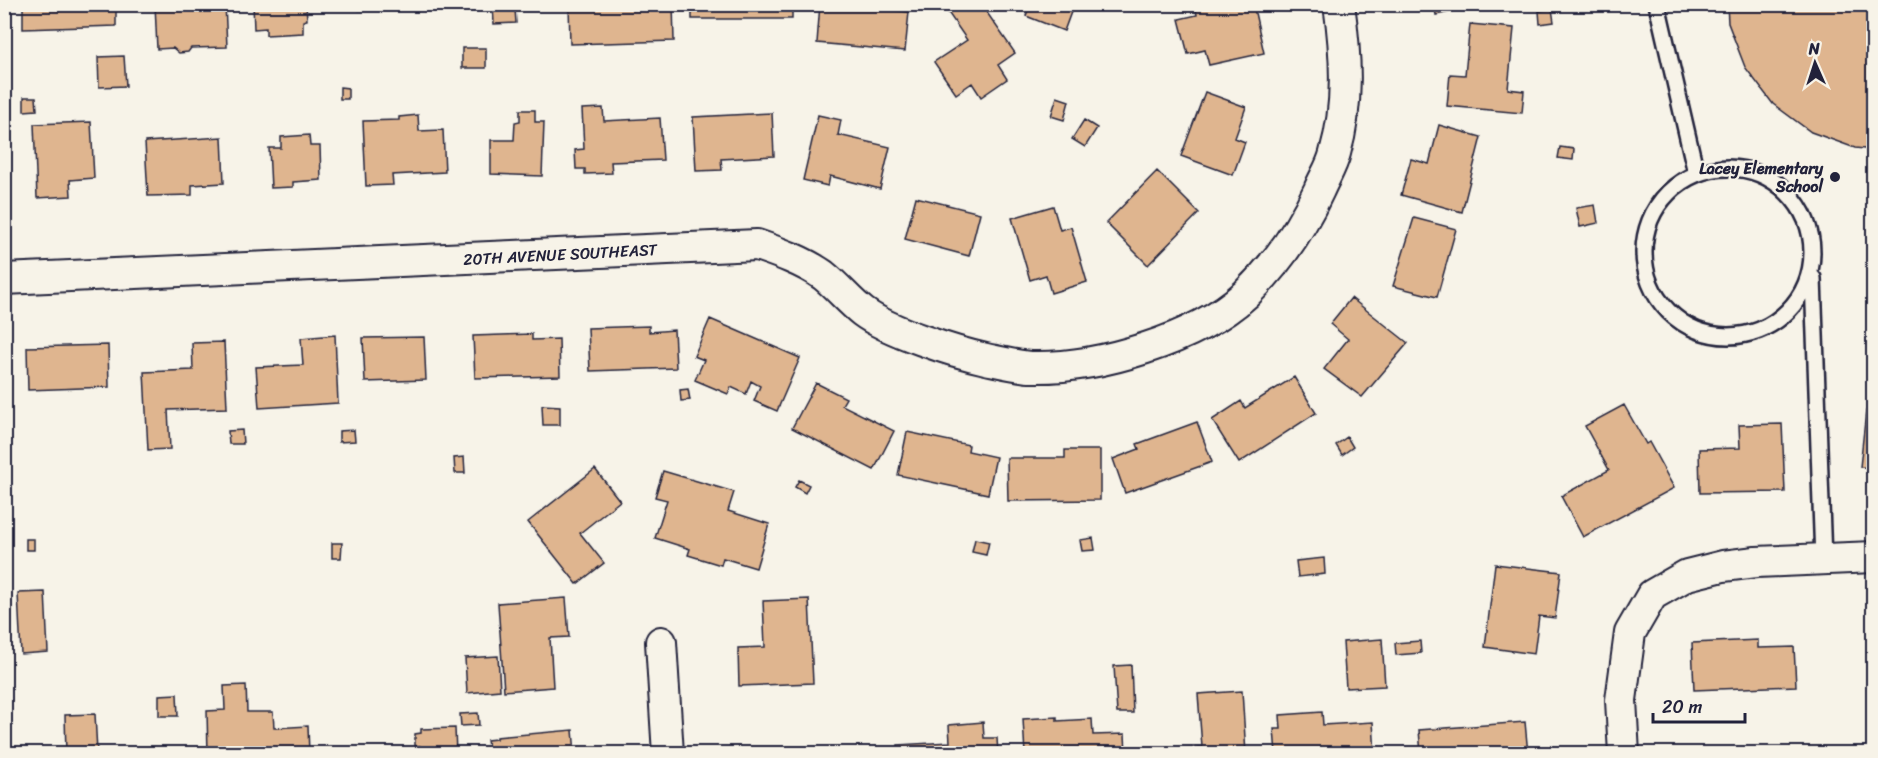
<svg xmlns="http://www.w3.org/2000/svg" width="1878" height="758" font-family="Sriracha,sans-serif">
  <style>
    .building { fill: #dfb58f; stroke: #22223b; stroke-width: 1.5 }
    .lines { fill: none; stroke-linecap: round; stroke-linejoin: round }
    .lane-casing { stroke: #22223b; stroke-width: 20 }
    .street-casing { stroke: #22223b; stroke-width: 34 }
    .lane { stroke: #f7f3e8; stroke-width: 15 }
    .street { stroke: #f7f3e8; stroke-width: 30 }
    .poi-dot { fill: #22223b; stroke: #f7f3e8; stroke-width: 2 }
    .labels { text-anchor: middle; stroke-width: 4.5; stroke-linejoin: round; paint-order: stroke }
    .poi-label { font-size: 16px; font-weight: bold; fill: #22223b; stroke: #f7f3e8; text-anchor: end }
    .street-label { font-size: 16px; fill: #22223b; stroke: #f7f3e8 }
  </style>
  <rect width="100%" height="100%" fill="#f7f3e8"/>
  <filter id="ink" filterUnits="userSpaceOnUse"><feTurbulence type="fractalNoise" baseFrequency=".0167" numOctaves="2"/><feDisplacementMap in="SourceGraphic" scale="12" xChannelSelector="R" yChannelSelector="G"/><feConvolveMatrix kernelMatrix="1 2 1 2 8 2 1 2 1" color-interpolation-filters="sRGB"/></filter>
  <g filter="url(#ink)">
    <path class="building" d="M23,4H116V26L23,29Z
      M155,4H225L227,47L191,48L188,52L179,53L173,48L157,49Z
      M253,4H306L307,20L303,21V33L266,35V28L254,29Z
      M359,4H420V5L359,10Z
      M457,4H525L522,8L515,9L516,23L494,24L493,5Z
      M569,4H673L674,41L570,44Z
      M692,4H792V19H692Z
      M820,4H882V9L909,12L905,51L817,43Z
      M956,4H981L1015,53L998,65L1007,79L981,97L972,83L956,94L934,62L967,40L947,11Z
      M1030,4H1074L1064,31L1026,16Z
      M1195,4H1253L1264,53L1209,65L1205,50L1188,54L1179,19L1197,15Z
      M1434,4H1485L1436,15Z
      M1727,4H1874V150L1855,148L1811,132L1773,104L1745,67L1728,23Z
      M1552,9L1554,22L1540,24L1539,11Z
      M1470,24L1514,28L1508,89L1524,91L1522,113L1447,106L1450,74L1465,75Z
      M462,48H486V68H462Z
      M124,56L126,86L99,87L98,57Z
      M340,87L348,88V99H340Z
      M1205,92L1246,107L1235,138L1245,142L1233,175L1181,156Z
      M24,97H36L37,110L24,111Z
      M1057,97L1069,101L1064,120L1051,116Z
      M603,108L604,121L660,118L663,160L611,162L612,173L585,174V169H576L575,150L584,149L582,109Z
      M520,110H535V122H544L542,176L491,174V140H514L515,122L520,121Z
      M772,113L774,156L721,159L722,170L696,171L693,117Z
      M418,115L419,131L443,130L445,172L392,175L393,185L366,186L363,121L399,120V117Z
      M818,115L841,120L838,135L890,147L880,189L830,176L828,186L803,180Z
      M1084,120L1097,128L1085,147L1072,139Z
      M91,122L94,178L70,180L71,196L37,198L34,124Z
      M1439,125L1481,137L1462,212L1401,195L1411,159L1429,164Z
      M309,135L310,146H320L321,180L293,182V187L271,188L269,148H281V137Z
      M222,137L224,183L192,185V195L148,196L145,142Z
      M1560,147L1574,149L1573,160L1558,158Z
      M4,149H7L9,188L4,189Z
      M1157,171L1199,213L1148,265L1106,223Z
      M916,197L980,213L969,256L905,239Z
      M1595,205L1598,223L1580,227L1576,208Z
      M1053,206L1060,230L1071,227L1087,282L1051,293L1046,275L1030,280L1012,218Z
      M1414,218L1456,229L1437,297L1393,286Z
      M1351,298L1408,343L1362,397L1324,369L1348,339L1330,324Z
      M710,319L800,358L777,411L754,401L760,386L751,381L746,394L731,387L728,394L695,380L704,360L694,356Z
      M649,326V332L674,330L676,368L590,371L588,328Z
      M532,334V340L559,339L560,376L475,378L473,336Z
      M335,335L338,403L259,408L256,367L303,365L301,338Z
      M424,337L426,380L365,382L363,338Z
      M224,342L227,408L168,410L170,449L148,450L144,372L193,370L192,343Z
      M108,345L109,387L28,390L27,347Z
      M4,361H6L7,407H4Z
      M1294,377L1316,413L1239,463L1212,420L1241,401L1245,408Z
      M816,383L846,398L842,405L894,431L874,470L792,428Z
      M688,389L690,400L681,401L680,390Z
      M542,405L560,406V425H543Z
      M1624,405L1646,444L1649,442L1674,488L1583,537L1561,496L1609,470L1585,426Z
      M1866,411L1874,412V468L1860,467Z
      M1197,422L1212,462L1125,493L1113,459L1139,449L1137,444Z
      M1782,424L1785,492L1700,493L1699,449L1740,448L1739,425Z
      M242,430L243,444H229L228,431Z
      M354,430L355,441L339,442V431Z
      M907,432L969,445L968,451L996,457L988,494L898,475Z
      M1347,437L1353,447L1342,455L1336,445Z
      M1065,450H1100V500L1008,501L1007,458H1065Z
      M464,457L465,473H455L454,458Z
      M595,469L620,501L580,533L604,563L577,584L528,522Z
      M663,471L734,492L728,511L769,524L756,568L723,558L721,565L688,555L690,549L655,538L667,500L655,497Z
      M799,480L809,485L805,493L795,487Z
      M1093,538L1095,550L1082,551L1080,540Z
      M26,539H34V550H26Z
      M975,539L989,542L986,555L972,552Z
      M332,543H342L341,558H332Z
      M1324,558L1325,574L1298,577L1296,561Z
      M1495,564L1561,572L1555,618L1539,616L1534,654L1485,647Z
      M45,592L48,652L21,654L18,593Z
      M566,598L569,637L550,638L553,687L504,691L498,603Z
      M809,599L813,683L739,686L738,648L765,647L763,601Z
      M1382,639L1385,686L1346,688L1343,642Z
      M1758,640V648L1794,647L1796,686L1694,690L1692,643Z
      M1420,641L1421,653L1396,655L1395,643Z
      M498,656L500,690L467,693L465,658Z
      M1131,665L1133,713H1117L1114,666Z
      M246,685L247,712H273L274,728L308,726L309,754H208L207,711L225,710L224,686Z
      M1242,691L1246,754H1150V750L1202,747L1198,694Z
      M177,694L178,716H159V695Z
      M1322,712L1323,725L1373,722L1375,754H1276L1274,729H1281L1280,715Z
      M478,713L479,725L461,726L460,714Z
      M95,714L97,752L156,750V754H66L65,715Z
      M1057,717V721L1092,719L1093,735L1125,734L1126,754H1025L1023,719Z
      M983,722L984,738H997L998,754H899L898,745L950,742L949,725Z
      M1525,722L1528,754H1421L1419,730Z
      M455,728L456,754H421L420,746H415V734L421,733V729Z
      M573,730L575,754H489L487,740L496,739V737Z
      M840,750V754H781Z"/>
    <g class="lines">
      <g class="lane-casing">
        <path id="lane" d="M1657,4L1696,173
          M1644 252a84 84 0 1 1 168 0a84 84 0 1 1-168 0Z
          M1813,278L1823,560"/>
      </g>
      <g class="street-casing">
        <path id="street" d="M4,279L757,245C780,253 803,261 823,275C837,286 849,301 863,312C888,331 954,352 986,359C1000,362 1016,366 1030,367C1097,369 1196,340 1246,294C1276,265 1301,229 1319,190C1324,178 1332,166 1335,153C1349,105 1346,54 1339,4
          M661,642L668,754
          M1624,754L1621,700L1630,633L1652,595L1687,575L1723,566L1756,562L1874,557"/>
      </g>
      <use href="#lane" class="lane"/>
      <use href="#street" class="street"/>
    </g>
  </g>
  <circle class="poi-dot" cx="1835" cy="177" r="6"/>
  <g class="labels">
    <g class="poi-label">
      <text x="1823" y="174">Lacey Elementary<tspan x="1823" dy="18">School</tspan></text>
    </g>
    <g class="street-label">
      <text transform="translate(560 254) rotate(-3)" y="6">20TH AVENUE SOUTHEAST</text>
    </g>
  </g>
  <rect width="1878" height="758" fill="none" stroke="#f7f3e8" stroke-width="24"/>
  <rect x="12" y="12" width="1854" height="734" fill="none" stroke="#22223b" stroke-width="2" filter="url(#ink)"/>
  <g transform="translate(1815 63) rotate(357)" stroke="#f7f3e8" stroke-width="4.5" paint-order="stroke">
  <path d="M0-4.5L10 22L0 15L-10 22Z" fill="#22223b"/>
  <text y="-9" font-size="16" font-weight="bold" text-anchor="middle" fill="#22223b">N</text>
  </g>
  <path d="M1653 713v9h92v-9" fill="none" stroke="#22223b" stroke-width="3"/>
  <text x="1662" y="713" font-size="18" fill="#22223b" stroke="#f7f3e8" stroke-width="4.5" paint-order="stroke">20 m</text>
</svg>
